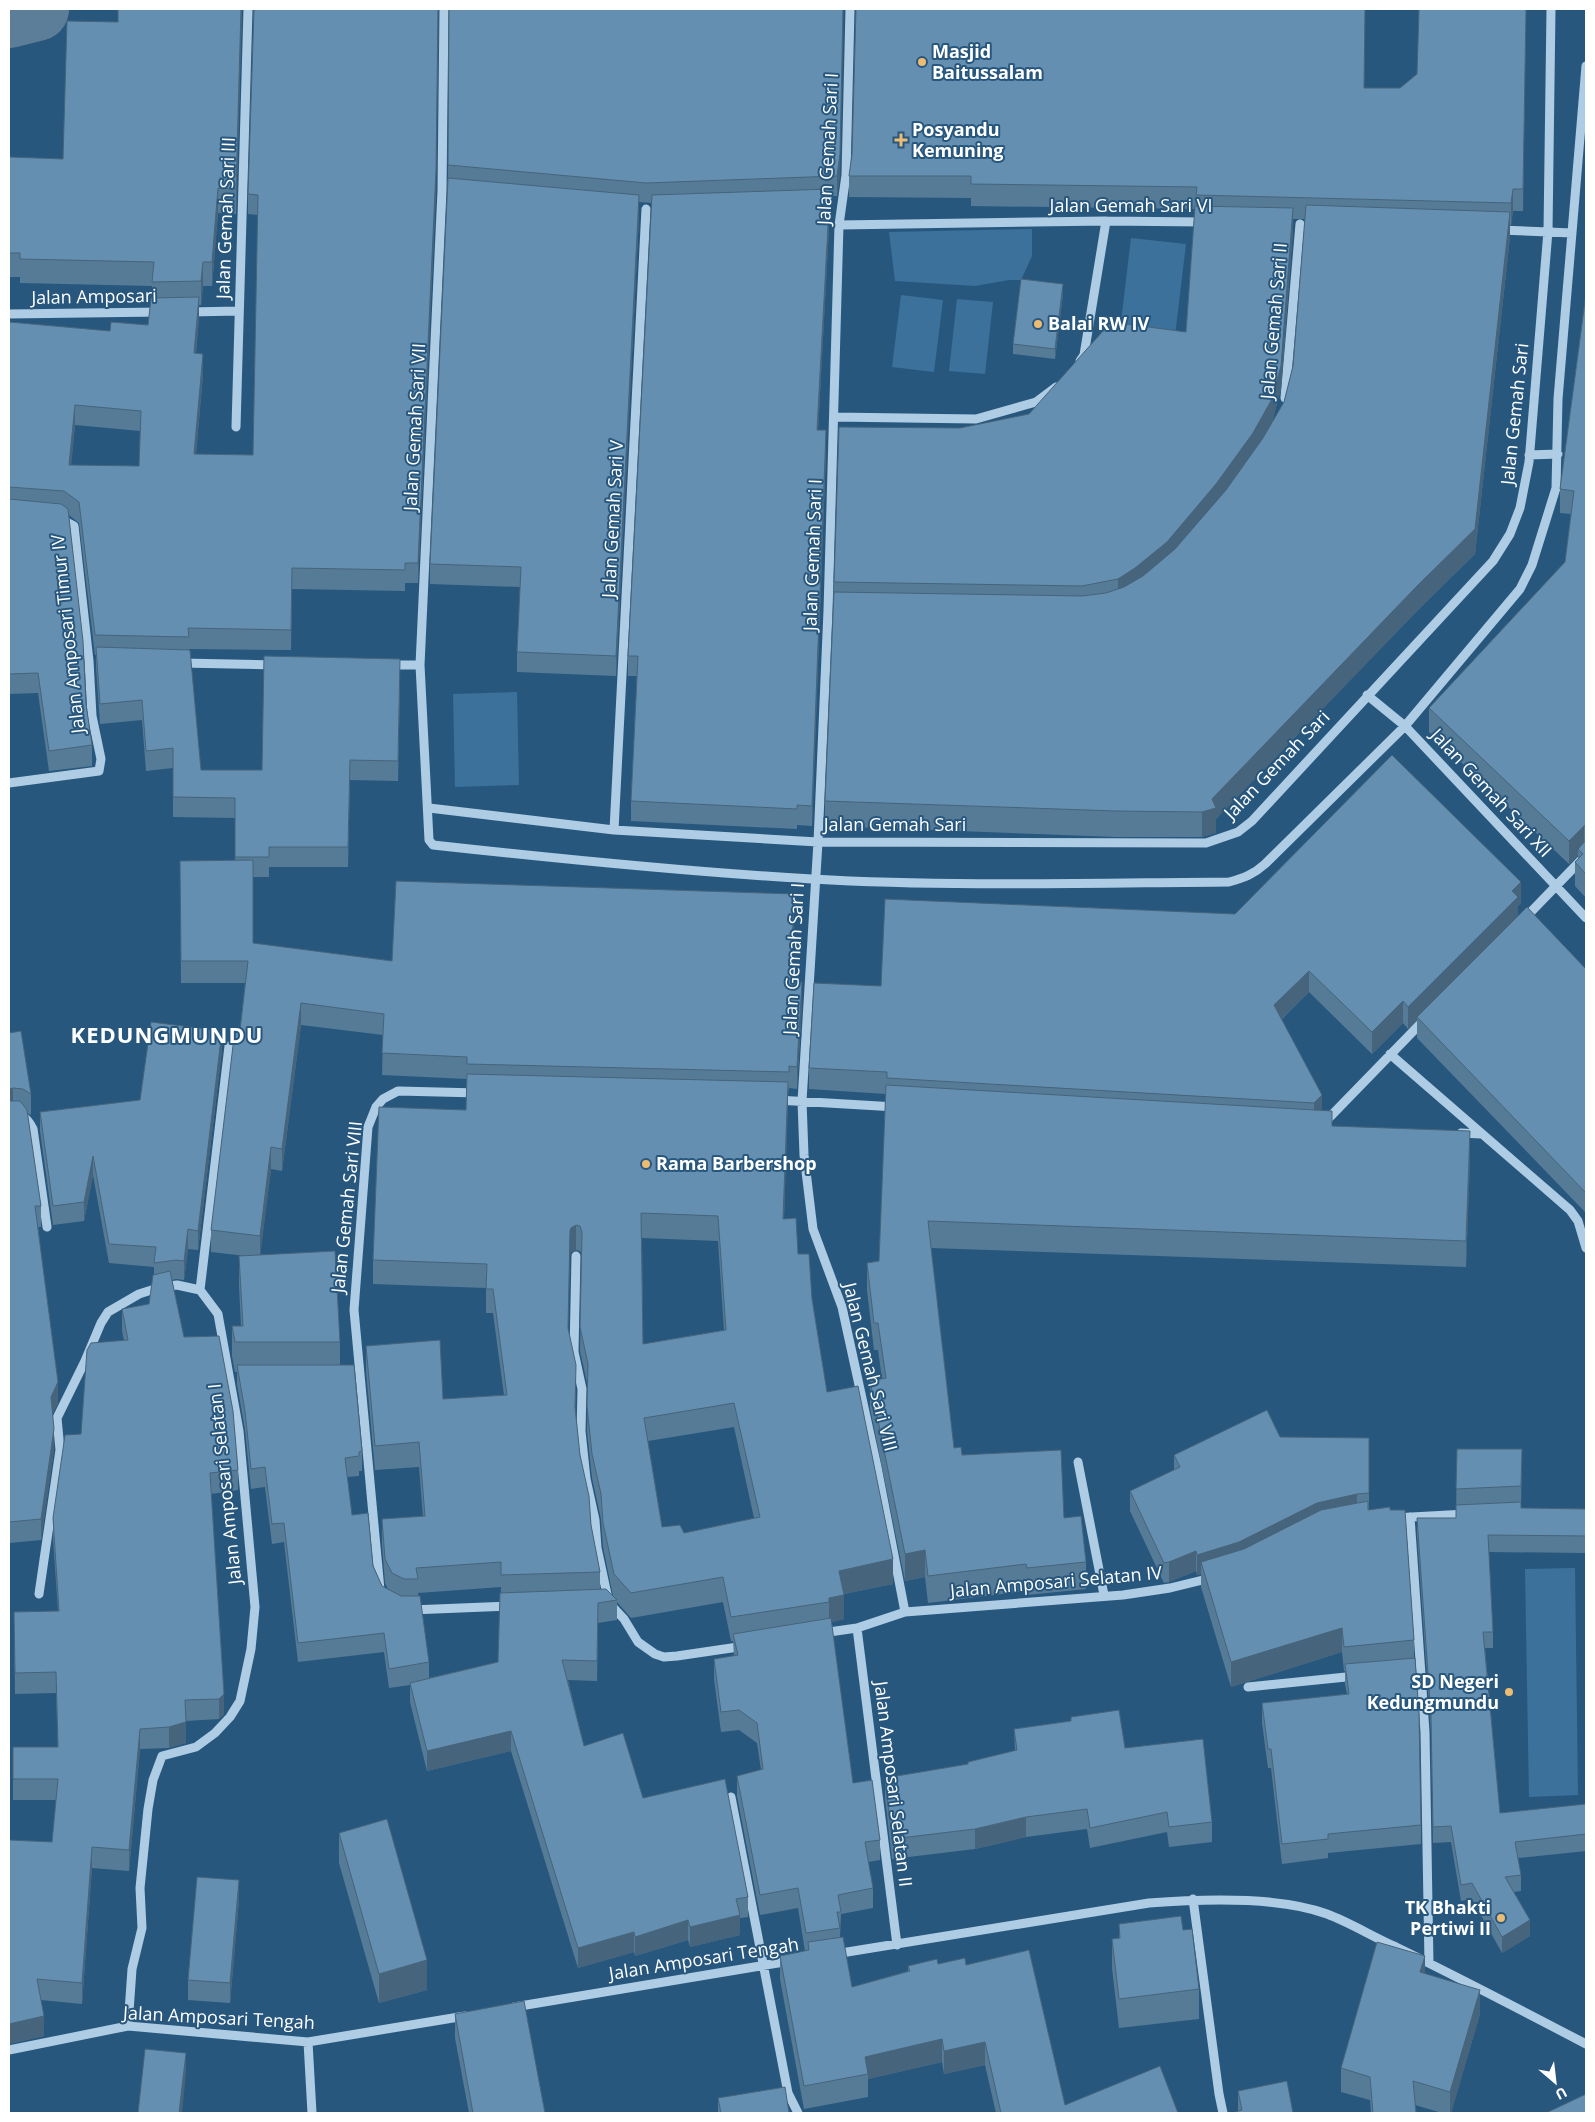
<svg xmlns="http://www.w3.org/2000/svg" width="1595" height="2122" font-family="'Open Sans',sans-serif">
  <style>
    .green { fill: #3c719b }
    .lines { fill: none; stroke-linecap: round; stroke-linejoin: round }
    .river { stroke: #5d7e99; stroke-width: 64 }
    .minor { stroke: #aecde5; stroke-width: 9 }
    .wall { fill: #567b97; fill-rule: evenodd }
    .shaded-wall { fill: #46647b }
    .building { fill: #648fb0; stroke: #46647b; fill-rule: evenodd }
    .poi-dot { fill: #ecbc74; stroke: #28577e; stroke-width: 2 }
    .labels { text-anchor: middle; stroke-width: 4; stroke-linejoin: round; paint-order: stroke }
    .poi-label { font-size: 18px; font-weight: bold; fill: #fff; stroke: #28577e; text-anchor: start }
    .street-label { font-size: 18px; fill: #fff; stroke: #28577e }
    .district-label { font-size: 22px; font-weight: bold; letter-spacing: 1px; fill: #fff; stroke: #28577e }
  </style>
  <rect width="100%" height="100%" fill="#28577e"/>
  <path class="green" d="M1032,229V256L1021,280H1009L975,286L895,281L889,232Z
    M1131,238L1186,244L1175,336L1120,330Z
    M901,295L943,300L934,372L892,367Z
    M957,299L993,302L985,374L949,371Z
    M517,692L519,785L455,787L453,694Z
    M1575,1568L1578,1795L1529,1797L1525,1569Z"/>
  <g class="lines">
    <path class="river" d="M9,16L37,9"/>
    <path class="minor" d="M444,9L442,191L420,665L429,840L433,845C560,859 686,872 812,879C951,887 1090,883 1229,882C1244,878 1254,874 1265,864L1405,726L1520,589L1532,565L1556,488L1558,399L1586,66
      M850,9L846,175L839,225L828,611L818,842L802,1101L804,1155L813,1229L842,1307L877,1467L905,1612
      M839,225L1106,221L1204,222
      M1500,230L1572,233
      M189,312L239,311
      M9,314L161,312
      M1080,361L1084,355L1106,221
      M1285,398L1300,224
      M834,417L976,419L1036,402L1056,387
      M236,427L248,9
      M1529,455L1558,454
      M181,663L276,665
      M389,665H420
      M1367,695L1405,726L1586,918
      M9,783L99,771L101,759L92,716L89,661L74,526L59,518
      M429,808L614,830L818,842L1206,843L1238,832L1252,821L1493,561L1510,534L1520,508L1529,462L1548,231L1551,9
      M614,830L646,209
      M1524,919L1586,855
      M1390,1054L1570,1210L1578,1221L1586,1248
      M777,1100L896,1107
      M9,1116C22,1113 27,1117 33,1129L47,1227
      M1324,1123L1425,1019
      M1461,1133L1481,1134
      M576,1256L574,1352L582,1389L581,1431L586,1479L595,1520L597,1548L608,1599
      M200,1290L229,1046
      M1078,1462L1104,1595
      M1410,1517L1425,1732L1429,1963
      M1394,1518L1466,1514
      M380,1590L354,1310L368,1127L376,1107L383,1099L398,1091L479,1093
      M39,1594L60,1450L57,1418L85,1361L101,1323L108,1312L139,1294L161,1287L177,1285L200,1290L218,1314L239,1431L255,1607L251,1649L240,1701L230,1717L215,1733L196,1747L162,1756L153,1780L148,1809L140,1888L142,1928L132,1969L128,2026
      M610,1604L624,1619L638,1642L655,1654L664,1657L677,1656L745,1646
      M411,1610L511,1606
      M857,1628L897,1945
      M822,1633L857,1628L905,1612L1123,1595L1170,1588L1211,1578
      M1248,1687L1356,1676
      M731,1797L788,2093L798,2113
      M1193,1899L1219,2094L1223,2113
      M835,1954L1149,1903C1201,1899 1279,1896 1327,1914C1351,1923 1373,1937 1396,1947C1460,1978 1523,2011 1586,2044
      M514,2007L790,1961
      M308,2042L312,2113
      M9,2050L128,2026L308,2042L465,2016"/>
  </g>
  <path class="wall" d="M242,9L236,214L218,213L212,286H203L201,305H199V318L196,353L203,374L196,454L253,455L258,215L248,214V194L436,191L418,583H405V591L292,589L291,650L189,649L201,770H262L400,679L398,781L350,780L348,867H269V877H253V943L392,961L794,916L791,981L802,1004L797,1089L789,1088L788,1094L784,1219L798,1254L812,1299L827,1392L893,1584L844,1594V1619L831,1622L853,1783L880,1840V1860L868,1862L873,1888V1908L841,1914L840,1937L852,1987L908,1971V1966L938,1964L966,1965L1065,2105L1178,2113H996L985,2065L944,2074L942,2062L868,2079V2097L804,2109L780,1979V1956L805,1951L798,1908L760,1915L737,1796V1776L761,1770L757,1743L739,1730L721,1732L714,1679V1659L734,1656L733,1641H731L723,1602L631,1618L617,1602V1620L598,1623L597,1681L568,1680L584,1746L643,1798L748,1897V1917L740,1918V1935L690,1947L688,1940L635,1956L634,1952L578,1968L511,1751L427,1771L410,1702V1685L389,1688L384,1652L298,1662L284,1542L272,1544L265,1487L251,1489L245,1430L237,1384V1372H235L232,1356V1326H241L239,1286V1256H246L211,1252V1230L240,1030L245,983H181L180,861L235,860V818L173,817V768L146,771L142,720L100,724L96,667V655H95L79,523L69,515L86,704L92,745V766L49,771L38,693L9,694V322L110,331L148,325L152,298V286L20,283V277H9V157L63,159L118,22ZM75,425L140,431L139,466L71,465ZM301,1025L383,1035L382,1075L467,1079L466,1110L373,1260V1284L486,1288V1313H493L504,1395L443,1399L366,1346V1371L375,1470L419,1467L423,1517L382,1519V1544L385,1583L388,1589L382,1586L352,1515L347,1477L359,1476V1471H362V1451L340,1365V1342L260,1255L271,1169L282,1171ZM642,1238L718,1241L724,1330L643,1344ZM576,1250L580,1251L582,1255L580,1351L588,1387L587,1431L592,1478L601,1519L603,1547L613,1596L600,1589V1572L591,1525L580,1455L575,1411L576,1390L568,1330L570,1256L571,1252ZM734,1427L754,1518L684,1533L662,1527L648,1441ZM501,1587L498,1662L429,1678V1662L418,1593Z
    M449,9L840,174L837,196H830V209L818,430L826,450L812,826L797,825V829L631,821V801L637,676H628V656L652,203L639,202V215L616,676L517,672V652L520,587L430,584V564L448,178Z
    M1526,9L1523,211H1513L1511,225H1510V237L1475,554L1418,610L1216,819V833L1202,837H1116L825,826V801L834,582L960,428L1029,414L1186,332L1195,209L971,206V198L849,197V176L1364,88H1400ZM1293,219H1305L1293,366L1284,402L1272,422L1281,389L1293,230Z
    M1063,294L1055,359L1013,354V344Z
    M1586,294V898L1575,886V862L1578,859V855L1569,864L1429,732V708L1565,562L1571,514L1560,513V489Z
    M1521,903L1518,906V916L1586,969V1213L1417,1038V1020L1408,1029L1403,1023L1372,1054L1309,992L1282,1019L1322,1110L1332,1126L1470,1158L1466,1267L931,1248L954,1448L962,1455L1064,1518L1086,1562V1589L1027,1595L1026,1591L928,1603L925,1577L905,1581L870,1408V1381L882,1379L878,1350H874L867,1290V1263L879,1261L886,1094L809,1089V1068L881,986L1235,914Z
    M9,1033L31,1094V1115L27,1113L41,1206V1227H38L58,1403L52,1414L54,1450L41,1540L9,1543Z
    M222,1050L198,1250L188,1249L184,1280L176,1279L172,1280L184,1337L238,1470V1490L211,1494L224,1714L219,1719L186,1721V1743L169,1748L140,1749L129,1871L92,1868L82,2004L41,2000L44,2036L9,2044V1840L52,1842L56,1800H13V1747H58L56,1693L15,1694L14,1612L58,1611L53,1539V1518L81,1434L124,1341L122,1330V1309L149,1304L154,1275V1267L109,1263L93,1175L84,1221L53,1225L40,1131V1112L140,1100Z
    M1280,1437L1369,1438V1510L1414,1640V1658L1421,1825V1844L1328,1853V1858L1282,1864L1271,1768H1268L1262,1723V1703L1347,1694L1345,1684V1671H1344L1342,1652L1231,1687L1201,1587V1574L1197,1575L1196,1571L1169,1582L1164,1583L1130,1511V1491L1174,1470V1455Z
    M1457,1449H1522L1521,1508L1586,1509V1553L1489,1552L1493,1632V1648H1485L1500,1813L1586,1804V1851L1518,1858L1521,1875V1891L1514,1892L1530,1936L1502,1953L1472,1899L1461,1901L1451,1842L1433,1843L1431,1732L1417,1534V1518H1456Z
    M1071,1717L1125,1748L1212,1822V1842L1169,1847L1167,1832L1090,1848L1087,1829L1026,1837L975,1849L892,1859L885,1798V1778L968,1765L1015,1751L1014,1729L1071,1721Z
    M339,1833L427,1990L379,2003L339,1863Z
    M239,1900L230,2003L188,2000V1980Z
    M1119,1924L1199,1989V2019L1119,2028L1112,1968V1939L1119,1938Z
    M1425,1974L1480,2014L1451,2113H1442L1415,2105L1416,2113H1371L1370,2100L1341,2092V2068Z
    M455,2014L545,2113H469L455,2038Z
    M1238,2091L1293,2113L1238,2111Z
    M718,2098L789,2113H718Z"/>
  <path class="shaded-wall" d="M241,9H242L236,214V189Z
    M439,9L436,191L418,583V563Z
    M844,9L840,174L837,196V176Z
    M218,188V213L212,286V262Z
    M830,189V209L817,450V430Z
    M1513,189V211L1511,225V203Z
    M639,195V215L616,676V656Z
    M1293,208V230L1281,389L1272,422L1253,456L1167,565L1118,601V579Z
    M1510,212V237L1475,554L1418,610L1216,819V833L1202,837V812L1212,799Z
    M203,262V286L201,305V281Z
    M1063,284V294L1055,359V349Z
    M199,297V318L194,374V353Z
    M203,354V374L194,475V454Z
    M75,405V425L69,486V465Z
    M826,430V450L812,826V806Z
    M400,659V679L398,781V761Z
    M1584,826V849H1578V855L1569,864V841Z
    M1521,882V903L1518,906V918L1417,1017V1020L1408,1029V1007Z
    M794,894V916L791,1003V981Z
    M1309,971V992L1274,1026V1005Z
    M802,982V1004L797,1089V1067Z
    M1403,1001V1023L1372,1054V1032Z
    M301,1003V1025L282,1171V1149Z
    M222,1031V1050L198,1250V1231Z
    M788,1082V1107L783,1243V1219Z
    M13,1088V1109L9,1110V1089Z
    M1322,1095V1116L1314,1125V1103Z
    M1470,1131V1158L1466,1267V1241Z
    M271,1147V1169L260,1258V1236Z
    M93,1156V1175L84,1221V1202Z
    M576,1225V1250L571,1252L570,1256L568,1352L570,1231L571,1228Z
    M188,1229V1249L184,1280V1261Z
    M58,1382V1403L51,1418V1397Z
    M54,1429V1450L41,1540V1519Z
    M1357,1494V1514L1239,1562H1201V1574L1197,1575V1555L1317,1503Z
    M925,1550V1577L905,1581V1554Z
    M1196,1551V1571L1169,1582V1562Z
    M893,1559V1584L839,1595V1571Z
    M844,1595V1619L829,1623V1598Z
    M1342,1628V1652L1231,1687V1662Z
    M224,1694V1714L219,1719V1699Z
    M186,1722V1743L169,1748V1727Z
    M140,1729V1749L129,1871V1850Z
    M511,1731V1751L427,1771V1751Z
    M1026,1817V1837L975,1849V1829Z
    M92,1847V1868L82,2004V1983Z
    M239,1880V1900L230,2003V1983Z
    M740,1915V1935L690,1947V1927Z
    M688,1920V1940L635,1956V1937Z
    M1530,1920V1936L1502,1953V1937Z
    M634,1932V1952L578,1968V1948Z
    M1425,1956V1980L1420,1972Z
    M427,1960V1990L379,2003V1974Z
    M1480,1990V2014L1451,2113H1450V2092Z
    M44,2016V2036L9,2044V2024Z
    M942,2039V2062L868,2079V2074L865,2057Z
    M985,2042V2065L944,2074V2051Z
    M186,2053V2073L182,2113H179Z"/>
  <path class="building" d="M118,9H241L236,189L218,188L212,262H203L201,281L152,282L154,262L20,259V253H9V157L63,159L67,21L118,22Z
    M254,9H438L436,170L418,563H405V570L292,568L291,630L188,628L189,637L95,635L79,502L64,491L9,487V322L110,331L111,322L148,325L151,298L199,297L194,353L203,354L194,454L253,455L258,195L248,194ZM75,405L141,411L139,466L69,465Z
    M449,9H843L840,154L837,176L646,183L448,165Z
    M856,9H1365L1364,88H1400L1417,74L1419,9H1526L1523,189H1513L1511,203L1196,195L1197,187L971,184V176H849L852,154Z
    M448,178L639,195L616,656L517,652L521,567L430,564Z
    M830,189L817,430H826L812,806L797,805V809L631,801L638,656H628L652,195Z
    M1306,205L1510,212L1475,529L1418,585L1212,799L1216,808L1202,812L1116,811L825,801L834,592L1082,596L1106,593L1124,587L1143,576L1175,549L1226,490L1263,438L1284,402L1293,366Z
    M1195,206L1293,208L1281,366L1272,399L1253,433L1216,484L1167,542L1135,568L1118,579L1082,586L834,582L839,427L960,428L1029,414L1111,322L1186,332Z
    M1021,279L1063,284L1055,349L1013,344Z
    M1586,294V826H1584L1569,841L1429,708L1565,562L1574,491L1560,489Z
    M9,499L61,504L68,509L83,641L86,704L92,745L49,751L38,673L9,674Z
    M96,647L190,650L201,770H262L264,656L400,659L398,761L350,760L348,847H269V857H235V798L173,797V748L146,751L142,700L100,704Z
    M1392,755L1521,882L1512,891L1518,897L1408,1007L1403,1001L1372,1032L1309,971L1274,1005L1322,1095L1314,1103L887,1078V1072L809,1068L814,983L881,986L885,899L1235,914Z
    M1586,840V874L1575,862L1583,854L1578,849Z
    M253,860V943L392,961L396,881L794,894L791,981L802,982L797,1067L789,1066V1072L467,1064V1057L382,1053L384,1014L301,1003L282,1149L271,1147L260,1236L211,1230L235,1029L240,1030L248,961H181L180,861Z
    M1527,907L1586,969V1193L1417,1017Z
    M151,1022L222,1031L198,1231L188,1229L184,1261L176,1260L154,1263L156,1247L109,1244L93,1156L84,1202L53,1206L40,1112L140,1100Z
    M21,1031L31,1094L23,1089L13,1088L9,1089V1033Z
    M467,1074L788,1082L783,1219L796,1218L798,1254H809L812,1299L827,1392L858,1386L893,1559L839,1571L844,1595L829,1598V1602L731,1617L723,1577L631,1593L614,1574L603,1523L601,1494L592,1454L587,1406L588,1364L580,1327L582,1232L580,1226L576,1225L571,1228L570,1231L568,1328L576,1365L575,1407L580,1455L589,1496L591,1525L600,1572L501,1575V1562L416,1568L418,1579H404L392,1573L385,1559L382,1519L425,1516L419,1442L375,1446L366,1346L440,1340L443,1399L507,1395L493,1289H486L487,1264L373,1260L379,1107L466,1110ZM641,1213L718,1216L726,1330L643,1344ZM734,1403L760,1517L684,1533L680,1525L662,1527L644,1418Z
    M886,1085L1332,1111V1126L1470,1131L1466,1241L928,1221L954,1448L961,1447L962,1455L1061,1450L1064,1518L1081,1516L1086,1562L1027,1568L1026,1564L928,1576L925,1550L905,1554L870,1381L886,1378L878,1323H874L867,1263L879,1261Z
    M9,1101H20L27,1110L41,1206H35L58,1382L51,1397L54,1429L41,1519L9,1522Z
    M335,1251L340,1342H235L232,1326H243L239,1256Z
    M170,1271L184,1337L219,1336L233,1411L238,1470L210,1473L224,1694L219,1699L185,1700L186,1722L169,1727L140,1729L129,1850L92,1847L82,1983L37,1979L44,2016L9,2024V1840L52,1842L58,1779H13V1747H58L56,1672L15,1673L14,1612L59,1611L53,1518L65,1435L81,1434L87,1350L91,1343L128,1340L122,1309L149,1304L153,1275Z
    M237,1365H354L362,1451L359,1452V1456L345,1458L352,1515L368,1513L373,1566L382,1586L401,1596H420L429,1662L389,1669L384,1633L298,1643L284,1523L272,1524L265,1467L251,1469L245,1411Z
    M1267,1410L1280,1437L1369,1438V1493L1357,1494L1317,1503L1239,1542L1197,1555L1196,1551L1169,1562L1164,1563L1130,1491L1180,1467L1174,1455Z
    M1457,1449H1522L1521,1486L1456,1489Z
    M1368,1501V1510L1390,1507V1510H1405L1414,1640L1344,1647L1342,1628L1231,1662L1201,1562L1244,1549L1321,1510Z
    M1521,1502V1508L1586,1509V1536L1488,1535L1493,1632H1483L1500,1813L1586,1804V1834L1515,1842L1521,1875L1505,1877L1530,1920L1502,1937L1472,1883L1461,1885L1451,1826L1433,1827L1431,1715L1417,1518H1456V1505Z
    M606,1589L617,1600L598,1603L597,1661L562,1660L584,1746L623,1733L643,1798L725,1779L748,1897L736,1899L740,1915L690,1927L688,1920L635,1937L634,1932L578,1948L511,1731L427,1751L410,1683L498,1662L500,1593Z
    M831,1618L853,1783L872,1780L880,1840L865,1842L873,1888L838,1895L841,1912H837L840,1928L806,1933L798,1888L760,1895L737,1776L763,1769L757,1723L739,1710L721,1712L714,1659L738,1655L733,1634Z
    M1415,1658L1419,1713L1421,1825L1328,1834V1839L1282,1844L1271,1749H1268L1262,1703L1349,1694L1345,1664Z
    M1119,1710L1125,1748L1203,1739L1212,1822L1169,1827L1167,1812L1090,1828L1087,1809L1026,1817L975,1829L892,1839L885,1778L968,1764V1762L1017,1750L1014,1729L1071,1721V1717Z
    M387,1819L427,1960L379,1974L339,1833Z
    M197,1877L239,1880L230,1983L188,1980Z
    M1181,1916L1183,1930L1192,1929L1199,1989L1119,1999L1112,1939L1120,1938L1119,1924Z
    M843,1937L852,1987L910,1971L908,1966L937,1959L938,1964L965,1958L966,1965L1029,1950L1065,2105L1160,2066L1178,2113H1001L985,2042L944,2051L942,2039L865,2057L868,2074L804,2086L780,1956L809,1950L808,1942Z
    M1377,1942L1425,1956L1420,1972L1480,1990L1450,2092L1413,2081L1416,2113H1373L1370,2077L1341,2068Z
    M524,2001L545,2113H473L455,2014Z
    M145,2049L186,2053L179,2113H138Z
    M1287,2081L1293,2113H1232L1242,2110L1238,2091Z
    M785,2087L789,2113H721L718,2098Z
    M1586,2094V2113H1546Z"/>
  <g class="poi-dot">
    <circle cx="922" cy="62" r="5"/>
    <path d="M898.5 132.5h5v5h5v5h-5v5h-5v-5h-5v-5h5z"/>
    <circle cx="1038" cy="324" r="5"/>
    <circle cx="646" cy="1164" r="5"/>
    <circle cx="1509" cy="1692" r="5"/>
    <circle cx="1501" cy="1918" r="5"/>
  </g>
  <g class="labels">
    <g class="poi-label">
      <text x="932" y="58">Masjid<tspan x="932" dy="21">Baitussalam</tspan></text>
      <text x="912" y="136">Posyandu<tspan x="912" dy="21">Kemuning</tspan></text>
      <text x="1048" y="330">Balai RW IV</text>
      <text x="656" y="1170">Rama Barbershop</text>
      <text x="1499" y="1688" text-anchor="end">SD Negeri<tspan x="1499" dy="21">Kedungmundu</tspan></text>
      <text x="1491" y="1914" text-anchor="end">TK Bhakti<tspan x="1491" dy="21">Pertiwi II</tspan></text>
    </g>
    <g class="street-label">
      <text transform="translate(828 149) rotate(-87)" y="6">Jalan Gemah Sari I</text>
      <text x="1131" y="212">Jalan Gemah Sari VI</text>
      <text transform="translate(226 218) rotate(-88)" y="6">Jalan Gemah Sari III</text>
      <text transform="translate(94 297) rotate(-1)" y="6">Jalan Amposari</text>
      <text transform="translate(1274 321) rotate(-85)" y="6">Jalan Gemah Sari II</text>
      <text transform="translate(1515 414) rotate(-84)" y="6">Jalan Gemah Sari</text>
      <text transform="translate(415 427) rotate(-87)" y="6">Jalan Gemah Sari VII</text>
      <text transform="translate(613 519) rotate(-87)" y="6">Jalan Gemah Sari V</text>
      <text transform="translate(813 555) rotate(-88)" y="6">Jalan Gemah Sari I</text>
      <text transform="translate(68 634) rotate(-96)" y="6">Jalan Amposari Timur IV</text>
      <text transform="translate(1277 765) rotate(-46)" y="6">Jalan Gemah Sari</text>
      <text transform="translate(1491 793) rotate(47)" y="6">Jalan Gemah Sari XII</text>
      <text x="895" y="831">Jalan Gemah Sari</text>
      <text transform="translate(794 959) rotate(-87)" y="6">Jalan Gemah Sari I</text>
      <text transform="translate(347 1207) rotate(-84)" y="6">Jalan Gemah Sari VIII</text>
      <text transform="translate(870 1367) rotate(76)" y="6">Jalan Gemah Sari VIII</text>
      <text transform="translate(225 1484) rotate(-96)" y="6">Jalan Amposari Selatan I</text>
      <text transform="translate(1056 1582) rotate(-5)" y="6">Jalan Amposari Selatan IV</text>
      <text transform="translate(893 1784) rotate(83)" y="6">Jalan Amposari Selatan II</text>
      <text transform="translate(704 1959) rotate(-9)" y="6">Jalan Amposari Tengah</text>
      <text transform="translate(219 2018) rotate(3)" y="6">Jalan Amposari Tengah</text>
    </g>
    <g class="district-label">
      <text x="167" y="1043">KEDUNGMUNDU</text>
    </g>
  </g>
  <rect width="1595" height="2122" fill="none" stroke="#ffffff" stroke-width="20"/>
  <g transform="translate(1555 2082) rotate(152)" stroke="#28577e" stroke-width="4" paint-order="stroke">
  <path d="M0-4L9 19L0 12L-9 19Z" fill="#ffffff"/>
  <text y="-8" font-size="14" font-weight="bold" text-anchor="middle" fill="#ffffff">U</text>
  </g>
</svg>
